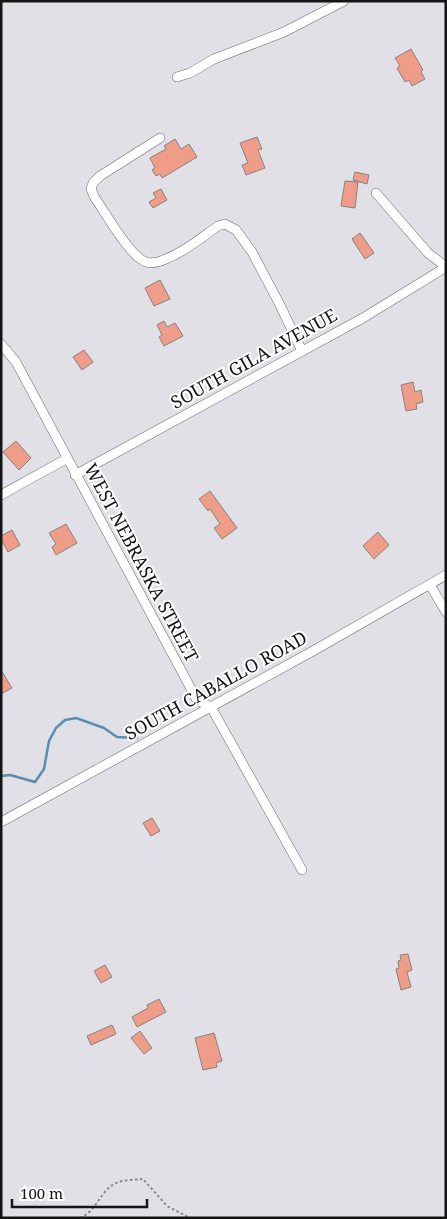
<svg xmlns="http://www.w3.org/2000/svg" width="447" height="1219" font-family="'Noto Serif',serif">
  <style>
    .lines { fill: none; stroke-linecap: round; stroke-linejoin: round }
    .stream { stroke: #5c8cb2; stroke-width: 2.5 }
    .building { fill: #ef9d89; stroke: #878180 }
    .minor-casing { stroke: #6a6a6f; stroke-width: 10 }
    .path { stroke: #87878b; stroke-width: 2; stroke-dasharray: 2.5 2.5; stroke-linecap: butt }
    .minor { stroke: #fff; stroke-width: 9 }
    .labels { text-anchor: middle; stroke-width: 4; stroke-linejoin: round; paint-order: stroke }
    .street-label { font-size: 18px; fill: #151517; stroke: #fff }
  </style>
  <rect width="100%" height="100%" fill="#e0e0e6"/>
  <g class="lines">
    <path class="stream" d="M1,776L10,775L35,782L44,769L49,741L56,728L65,720L76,718L104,728L117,737L137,738"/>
  </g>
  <path class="building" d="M411,49L423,70L421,72L425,79L412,86L409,80L405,82L397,68L400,66L395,58Z
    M257,137L262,149L258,150L265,168L246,175L242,165L248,163L240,143Z
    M175,139L181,149L189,144L197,157L162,178L160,174L156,176L152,170L155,168L150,158L166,149L164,146Z
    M355,172L369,175L367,184L353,180Z
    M345,181L358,182L355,208L341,206Z
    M161,189L167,200L153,208L149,202L156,198L153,193Z
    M360,233L374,253L365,259L352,239Z
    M160,280L170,299L154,306L145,288Z
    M164,321L167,327L175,323L183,336L164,346L159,337L162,335L157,325Z
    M84,350L93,362L82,370L73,357Z
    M413,382L415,392L421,390L423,402L416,404L417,409L406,411L401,385Z
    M16,441L31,458L19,470L3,452Z
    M210,491L237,528L222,539L214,528L220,524L210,509L208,511L199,499Z
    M66,524L77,543L56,555L52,547L56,544L49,533Z
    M12,530L20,545L8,552L1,539V536Z
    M378,532L389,545L374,559L363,546Z
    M1,670L12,688L1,694Z
    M152,818L160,831L151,836L143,823Z
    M408,954L412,970L407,972L411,987L401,990L396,969L399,968L398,961L401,960L400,955Z
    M105,965L112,977L101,983L94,971Z
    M159,999L166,1012L137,1027L132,1017L148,1008L147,1005Z
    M112,1025L116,1034L91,1045L87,1036Z
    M140,1031L152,1048L144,1054L131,1038Z
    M214,1033L222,1061L216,1063L217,1067L203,1070L195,1038Z"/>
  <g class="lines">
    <g class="minor-casing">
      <path id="minor" d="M177,77L190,73L214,59L284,32L344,1
        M160,138L100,176L93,183L91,189L95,198C105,212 130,257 146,262C153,264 162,261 168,258C186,251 202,237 218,226L225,224L236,230L252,252L279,303L302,351
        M376,193L428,253L446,267
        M1,344L16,362L197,700L211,707L302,870
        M75,475L363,318L446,267
        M1,495L66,459
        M430,585L446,612
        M1,822L313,651L446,575"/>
    </g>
    <path class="path" d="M80,1218C95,1212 99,1195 111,1186C120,1179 133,1180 143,1179L167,1206L190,1218"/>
    <use href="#minor" class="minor"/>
  </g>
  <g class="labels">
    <g class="street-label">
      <text transform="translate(254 359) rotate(-29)" y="6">SOUTH GILA AVENUE</text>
      <text transform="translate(141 563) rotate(62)" y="6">WEST NEBRASKA STREET</text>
      <text transform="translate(216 686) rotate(-29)" y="6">SOUTH CABALLO ROAD</text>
    </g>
  </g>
  <rect width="447" height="1219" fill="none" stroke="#151517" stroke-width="5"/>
  <path d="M12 1199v8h135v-8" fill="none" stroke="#151517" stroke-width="2.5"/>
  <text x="20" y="1199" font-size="15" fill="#151517" stroke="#ffffff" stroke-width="4" paint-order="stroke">100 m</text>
</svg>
